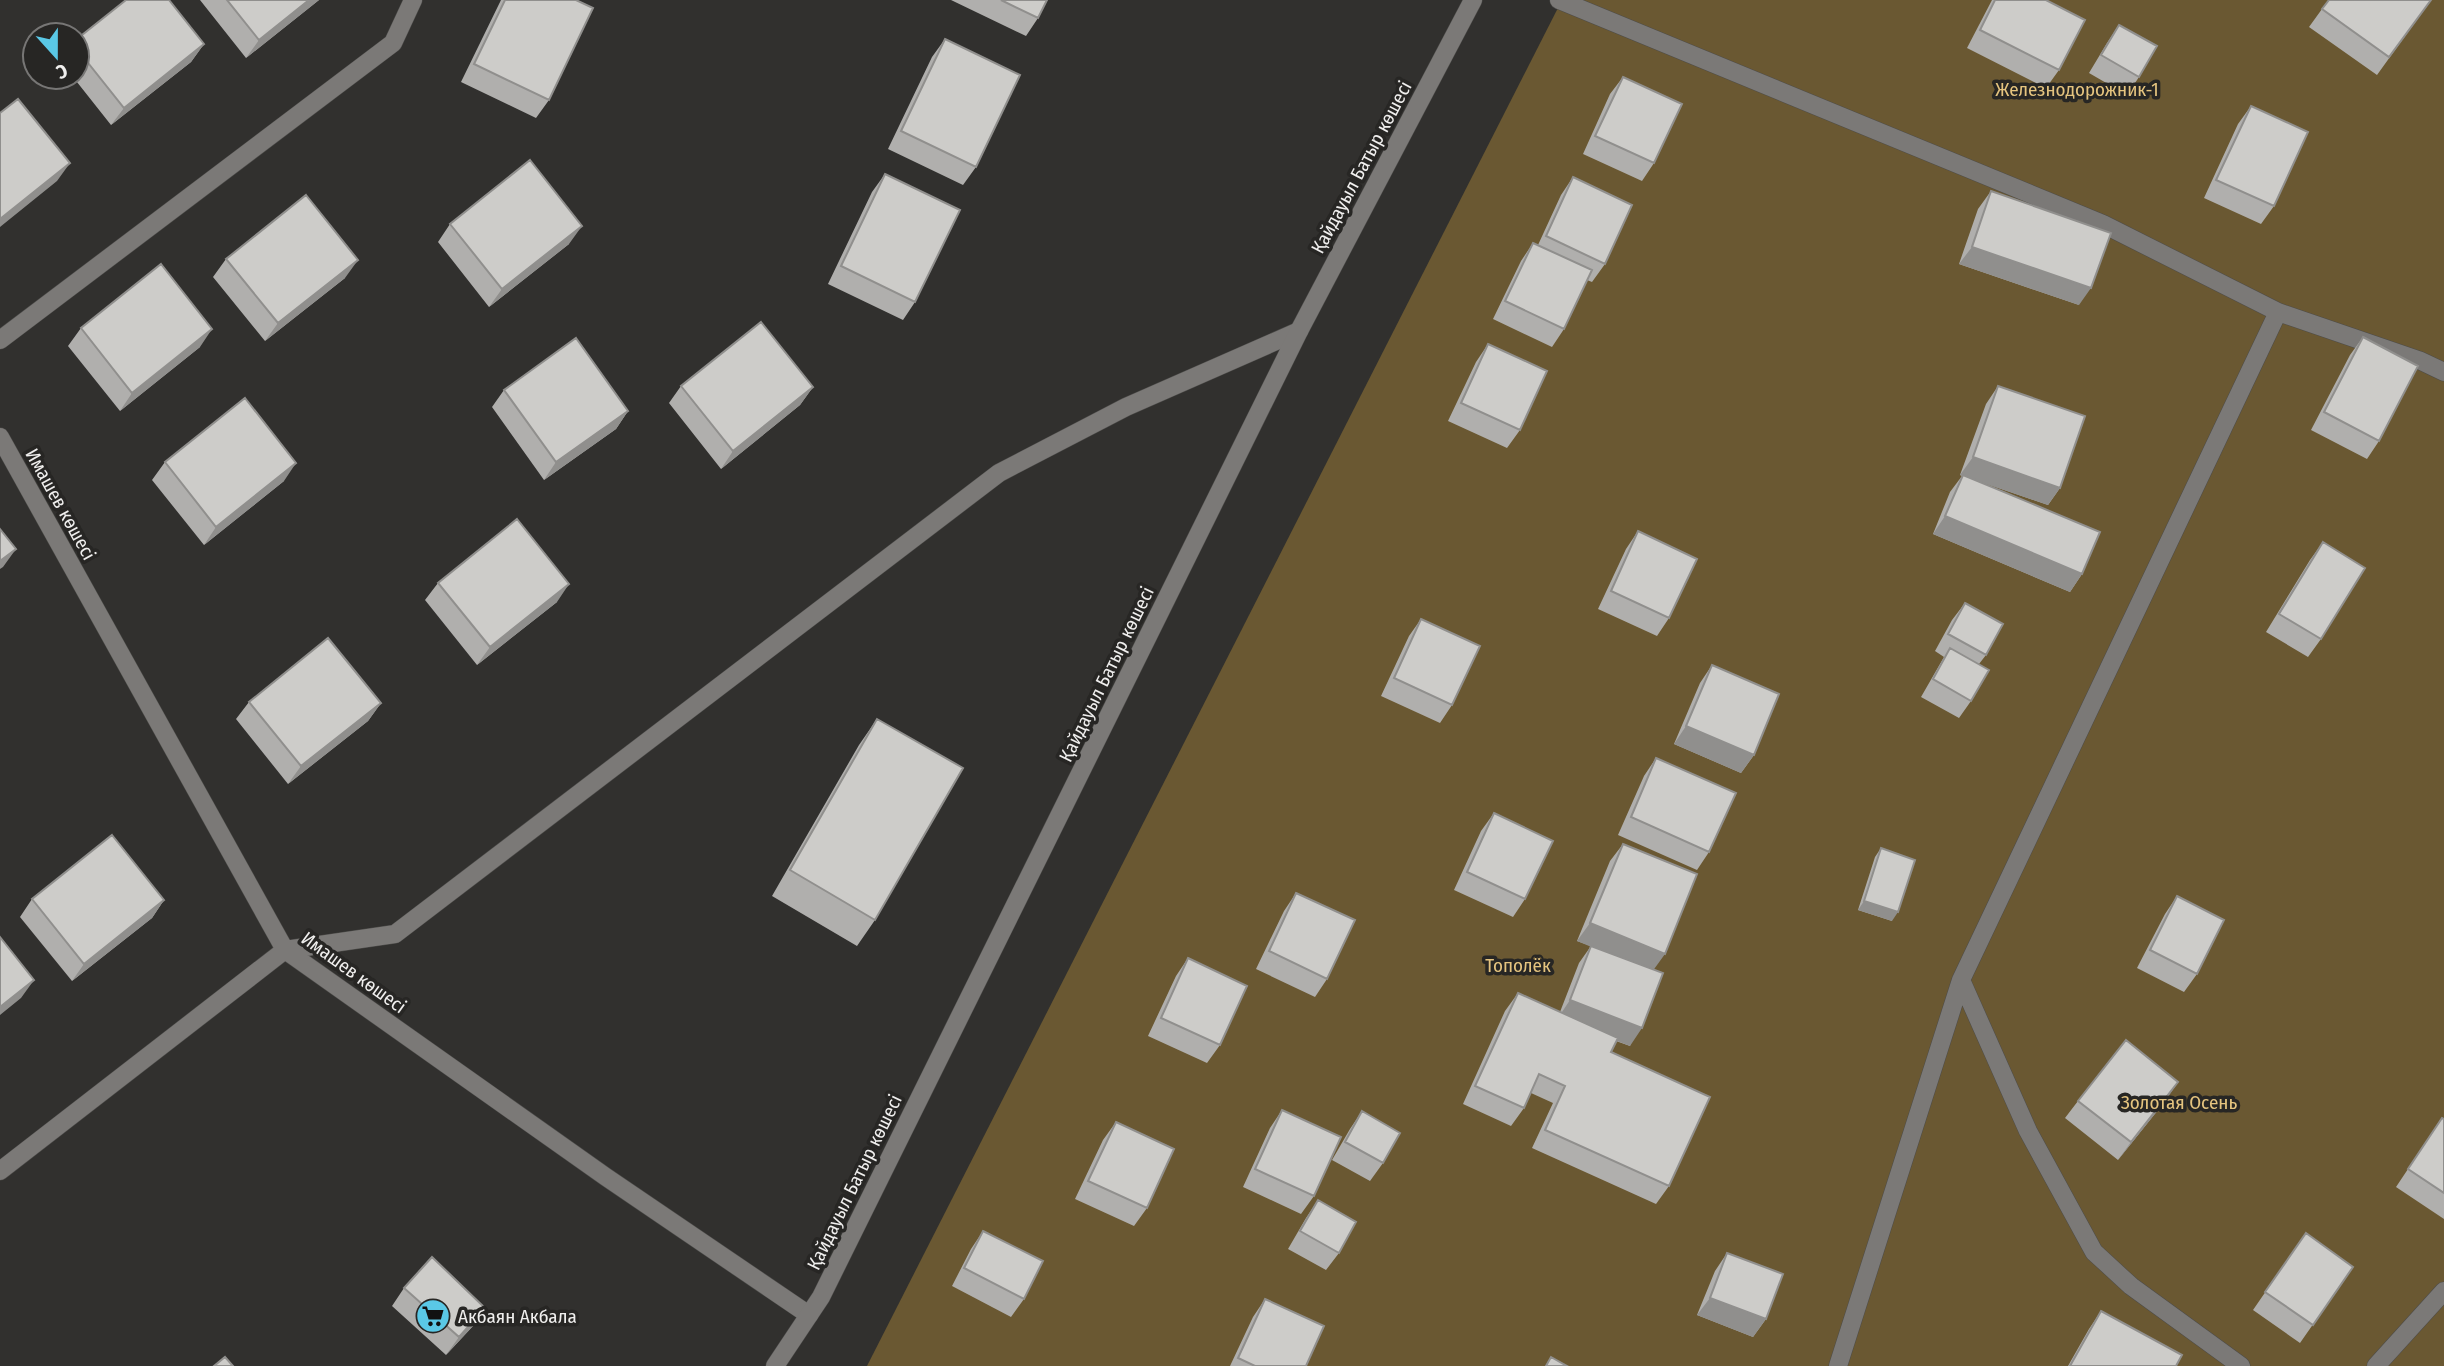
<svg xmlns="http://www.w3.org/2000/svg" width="2444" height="1366" font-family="'Fira Sans Condensed',sans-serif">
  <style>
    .green { fill: #6a5832 }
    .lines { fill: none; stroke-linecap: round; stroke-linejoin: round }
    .street-casing { stroke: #4d4c4a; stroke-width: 19 }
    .secondary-casing { stroke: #4d4c4a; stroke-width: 19 }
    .street { stroke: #7b7977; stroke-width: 18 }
    .secondary { stroke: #7b7977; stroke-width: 18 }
    .wall { fill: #b0afad }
    .shaded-wall { fill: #908f8d }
    .building { fill: #cdccc9; stroke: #908f8d; stroke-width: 2 }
    .labels { text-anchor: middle; stroke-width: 7; stroke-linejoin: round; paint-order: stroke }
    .park-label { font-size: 19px; fill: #e5c47f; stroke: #272624 }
    .street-label { font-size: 19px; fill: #f0efee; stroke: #272624 }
    .poi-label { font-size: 19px; fill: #f0efee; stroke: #272624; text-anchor: start }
  </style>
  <rect width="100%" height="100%" fill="#31302e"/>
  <path class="green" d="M1562,0H2444V1366H867Z"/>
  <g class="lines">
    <g class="street-casing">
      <path id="street" d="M1559,0L2103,224L2278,312L2421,361L2444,372
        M0,340L393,43L413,0
        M0,437L285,950L606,1177L809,1315
        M1961,980L2028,1131L2094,1252L2131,1286L2241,1366
        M0,1171L285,950L395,934L999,473L1126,407L1299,331
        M1838,1366L1961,980L2278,312
        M2376,1366L2444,1291"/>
    </g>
    <g class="secondary-casing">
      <path id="secondary" d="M775,1366L821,1297L1299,331L1473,0"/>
    </g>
    <use href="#street" class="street"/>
    <use href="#secondary" class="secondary"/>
  </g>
  <path class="wall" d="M200,0H319L246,58Z
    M501,0H576L549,100L536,118L461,82Z
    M951,0H1047L1038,18L1026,36Z
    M1992,0H2046L2059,70L2046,88L1967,48Z
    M2431,0L2377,75L2309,27L2322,9Z
    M2119,25L2139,77L2127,95L2089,73L2107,43Z
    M77,39L204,44L191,62L111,125L73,77H77Z
    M945,39L976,167L963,185L888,149L932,57Z
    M1623,77L1654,163L1642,181L1583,154L1610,94Z
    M2251,106L2274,206L2261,224L2204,198L2238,124Z
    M885,174L915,302L903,320L828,284L872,192Z
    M1573,177L1605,264L1592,282L1587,280L1564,329L1552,347L1493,319L1521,261L1533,243L1538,245L1561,195Z
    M1991,191L2079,305L1959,264L1978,209Z
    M450,224L569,244L489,307L438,242Z
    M226,259L345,278L265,341L213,277Z
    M81,328L200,347L120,411L68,346Z
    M2363,337L2379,441L2367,459L2311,430L2350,355Z
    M1488,344L1520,430L1507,448L1448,421L1476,362Z
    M681,386L813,387L800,405L721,469L669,403Z
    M1998,386L2060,488L2048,505L1981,482L2082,574L2070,592L1933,534L1950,492L1962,476L1960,475L1986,404Z
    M504,390L628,411L616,429L544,480L492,407Z
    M165,462L284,481L204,545L152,480Z
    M1638,531L1669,618L1657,636L1598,609L1626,549Z
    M2323,542L2321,639L2308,657L2266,632L2310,560Z
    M438,583L557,602L477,665L425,600Z
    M1965,603L1986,655L1979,664L1971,701L1959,718L1921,697L1944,657L1935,651L1952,620Z
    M1421,619L1452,705L1440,723L1381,696L1409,636Z
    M1712,665L1754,755L1741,773L1674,744L1700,683Z
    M249,702L381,703L368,721L288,784L236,719Z
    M877,719L875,920L857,946L772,896L859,745Z
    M1656,758L1709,852L1697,870L1618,835L1644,776Z
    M1494,813L1525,899L1513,917L1454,890L1481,831Z
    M1623,844L1654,970L1630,1046L1616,1041L1611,1052L1669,1186L1656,1204L1532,1148L1553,1103L1531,1093L1524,1108L1511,1126L1463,1104L1505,1011L1518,993L1560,1012L1579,963L1591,946L1577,941L1610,861Z
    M1881,848L1892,921L1858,910L1875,857Z
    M1296,893L1327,979L1315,997L1256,969L1284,911Z
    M2177,896L2197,974L2184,992L2137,968L2165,914Z
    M32,899L164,900L152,918L72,981L20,917Z
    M1188,958L1220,1045L1207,1063L1148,1036L1176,976Z
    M2166,1100L2118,1160L2065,1118L2078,1101Z
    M1282,1110L1314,1196L1301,1214L1243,1187L1270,1128Z
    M1362,1111L1383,1163L1370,1181L1332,1160L1350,1129Z
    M2442,1118L2444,1119V1219L2396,1187Z
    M1116,1122L1147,1208L1134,1226L1075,1199L1103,1140Z
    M1318,1200L1339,1253L1326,1270L1288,1249L1306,1218Z
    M983,1231L1024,1299L1011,1317L952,1286L971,1249Z
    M2306,1233L2353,1267L2300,1343L2253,1310Z
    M1727,1253L1766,1319L1753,1337L1697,1315L1715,1271Z
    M404,1288L473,1326L446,1355L392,1306Z
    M1265,1299L1306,1366H1230L1253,1317Z
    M2101,1311L2176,1366H2068L2089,1329Z"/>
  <path class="shaded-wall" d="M309,0H319L246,58L259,40Z
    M204,44L191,62L111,125L124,108Z
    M70,163L57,181L0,227V219Z
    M582,226L569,244L489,307L502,289Z
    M1972,247L2091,288L2079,305L1959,264Z
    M358,260L345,278L265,341L278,323Z
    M212,329L200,347L120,411L132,393Z
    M813,387L800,405L721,469L733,451Z
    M628,411L616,429L544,480L556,462Z
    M1973,457L2060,488L2048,505L1960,475Z
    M296,463L284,481L204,545L216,527Z
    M1945,516L2082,574L2070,592L1933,534Z
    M16,549L3,567L0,569V561Z
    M569,584L557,602L477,665L490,647Z
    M381,703L368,721L288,784L301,766Z
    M1686,726L1754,755L1741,773L1674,744Z
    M164,900L152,918L72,981L84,964Z
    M1864,901L1898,912L1892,921L1858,910Z
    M1590,923L1665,954L1652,972L1577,941Z
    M34,980L21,998L0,1015V1007Z
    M1570,1000L1642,1028L1630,1046L1558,1018Z
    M2178,1082L2166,1100L2118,1160L2131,1142Z
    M1710,1298L1766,1319L1753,1337L1697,1315Z
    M485,1308L473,1326L446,1355L459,1337Z"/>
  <path class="building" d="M126,0H169L204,44L124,108L77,49V39Z
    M227,0H309L259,40Z
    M505,0H576L593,8L549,100L474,64Z
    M1001,0H1047L1038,18Z
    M1995,0H2046L2085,20L2059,70L1980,30Z
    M2329,0H2431L2389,57L2322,9Z
    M2119,25L2157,46L2139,77L2101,55Z
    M945,39L1020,75L976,167L901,131Z
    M1623,77L1682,104L1654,163L1595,136Z
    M18,99L70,163L0,219V113Z
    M2251,106L2308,132L2274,206L2216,180Z
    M530,160L582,226L502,289L450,224Z
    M885,174L960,210L915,302L841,266Z
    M1573,177L1632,205L1605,264L1546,236Z
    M1991,191L2111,233L2091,288L1972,247Z
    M306,195L358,260L278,323L226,259Z
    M1533,243L1592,270L1564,329L1505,301Z
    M161,264L212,329L132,393L81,328Z
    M761,322L813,387L733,451L681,386Z
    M2363,337L2418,366L2379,441L2324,412Z
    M576,338L628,411L556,462L504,390Z
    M1488,344L1547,371L1520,430L1461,403Z
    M1998,386L2085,416L2060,488L1973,457Z
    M245,398L296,463L216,527L165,462Z
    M1963,475L2100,532L2082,574L1945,516Z
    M517,519L569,584L490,647L438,583Z
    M0,529L16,549L0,561Z
    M1638,531L1697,559L1669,618L1611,591Z
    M2323,542L2365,568L2321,639L2279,614Z
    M1965,603L2003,624L1986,655L1948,634Z
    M1421,619L1480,646L1452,705L1394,678Z
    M328,638L381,703L301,766L249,702Z
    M1950,648L1989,670L1971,701L1933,679Z
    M1712,665L1779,694L1754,755L1686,726Z
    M877,719L963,768L875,920L790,870Z
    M1656,758L1736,793L1709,852L1631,817Z
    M1494,813L1553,841L1525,899L1467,872Z
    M112,835L164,900L84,964L32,899Z
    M1623,844L1697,874L1665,954L1590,923Z
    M1881,848L1915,860L1898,912L1864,901Z
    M1296,893L1355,920L1327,979L1269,951Z
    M2177,896L2224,920L2197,974L2150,950Z
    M0,937L34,980L0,1007Z
    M1591,946L1663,973L1642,1028L1570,1000Z
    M1188,958L1247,986L1220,1045L1161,1018Z
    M1518,993L1618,1038L1611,1052L1710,1097L1669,1186L1545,1130L1565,1086L1539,1074L1524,1108L1475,1086Z
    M2126,1040L2178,1082L2131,1142L2078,1101Z
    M1282,1110L1341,1137L1314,1196L1255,1169Z
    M1362,1111L1400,1133L1383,1163L1345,1142Z
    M2442,1118L2444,1119V1193L2408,1169Z
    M1116,1122L1174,1149L1147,1208L1088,1181Z
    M1318,1200L1356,1222L1339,1253L1300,1231Z
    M983,1231L1043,1261L1024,1299L964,1268Z
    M2306,1233L2353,1267L2313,1325L2265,1292Z
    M1727,1253L1783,1274L1766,1319L1710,1298Z
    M432,1257L485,1308L459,1337L404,1288Z
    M1265,1299L1324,1326L1306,1366H1255L1238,1358Z
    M2101,1311L2182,1355L2176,1366H2070Z
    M225,1357L233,1366H214Z
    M1551,1357L1567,1366H1546Z"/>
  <defs>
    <g id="supermarket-disc" transform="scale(1.75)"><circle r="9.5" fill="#5ac8e6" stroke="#272624"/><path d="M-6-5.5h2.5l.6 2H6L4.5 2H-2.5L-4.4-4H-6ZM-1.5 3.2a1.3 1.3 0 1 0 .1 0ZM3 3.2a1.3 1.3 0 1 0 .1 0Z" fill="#111"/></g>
  </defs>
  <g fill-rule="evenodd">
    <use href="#supermarket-disc" x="433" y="1316"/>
  </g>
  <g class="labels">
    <g class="park-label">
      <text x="2077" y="96">Железнодорожник-1</text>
      <text x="1518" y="972">Тополёк</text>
      <text x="2179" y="1109">Золотая Осень</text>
    </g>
    <g class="street-label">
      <text transform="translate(1361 167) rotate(-62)" y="7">Қайдауыл Батыр көшесі</text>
      <text transform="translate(61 504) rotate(61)" y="7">Имашев көшесі</text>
      <text transform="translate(1106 674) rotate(-64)" y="7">Қайдауыл Батыр көшесі</text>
      <text transform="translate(354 972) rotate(36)" y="7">Имашев көшесі</text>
      <text transform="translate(854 1182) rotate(-64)" y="7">Қайдауыл Батыр көшесі</text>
    </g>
    <g class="poi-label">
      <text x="458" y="1323">Акбаян Акбала</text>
    </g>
  </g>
  <g transform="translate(56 56) rotate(159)"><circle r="33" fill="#272624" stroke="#777675" stroke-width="2"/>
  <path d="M0-5L12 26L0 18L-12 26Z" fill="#5ac8e6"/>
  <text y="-10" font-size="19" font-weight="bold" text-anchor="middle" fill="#f0efee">С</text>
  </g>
</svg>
